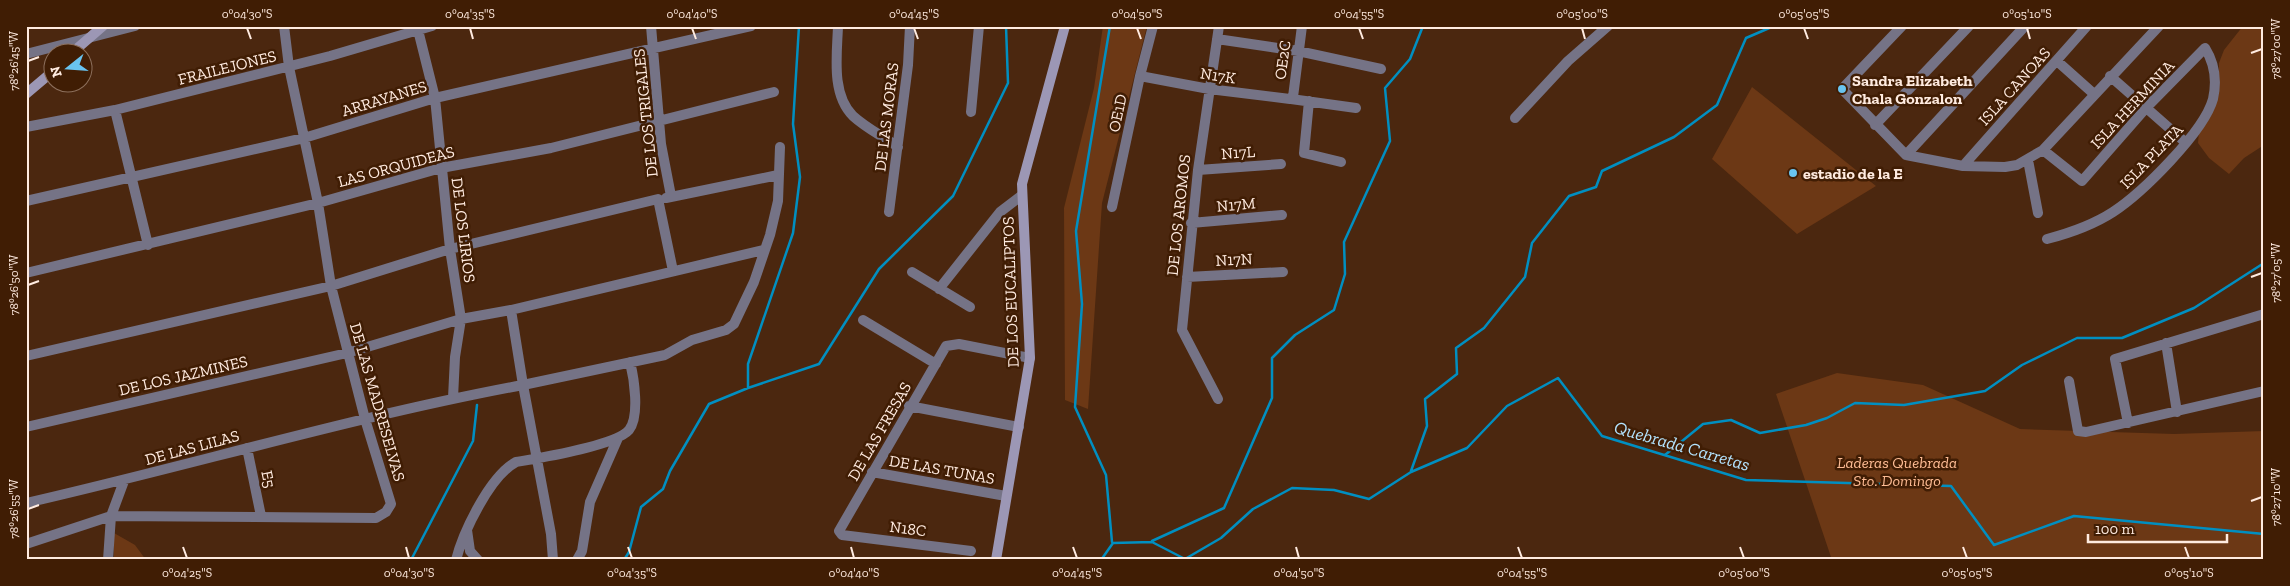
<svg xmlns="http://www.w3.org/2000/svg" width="2290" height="586" font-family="'Zilla Slab',serif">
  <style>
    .green { fill: #6c3815 }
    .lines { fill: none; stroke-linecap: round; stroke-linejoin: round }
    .stream { stroke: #008fc1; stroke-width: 2.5 }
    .street { stroke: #757386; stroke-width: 10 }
    .secondary { stroke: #9c97b5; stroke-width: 10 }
    .ticks { fill: none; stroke: #ffebe0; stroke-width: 2 }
    .poi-dot { fill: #69c4f0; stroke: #401d04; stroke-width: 2 }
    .labels { text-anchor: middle; stroke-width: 5; stroke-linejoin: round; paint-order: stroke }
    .street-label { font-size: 16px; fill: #ffebe0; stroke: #401d04 }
    .poi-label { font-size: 16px; font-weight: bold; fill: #ffebe0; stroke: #401d04; text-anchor: start }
    .park-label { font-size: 16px; font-style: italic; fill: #febc94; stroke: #401d04 }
    .water-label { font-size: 18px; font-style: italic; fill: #b3e3fe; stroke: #401d04 }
    .neatline { fill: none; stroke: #ffebe0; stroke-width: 2 }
    .ticks-label { font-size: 12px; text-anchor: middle; fill: #ffebe0 }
  </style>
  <rect width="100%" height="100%" fill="#4b270f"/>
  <path class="green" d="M1103,26H1147L1102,203L1088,409L1065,400L1064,208L1094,88Z
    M2243,26H2264V145L2244,158L2229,174L2209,158L2198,143L2199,132L2219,80V63L2224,50Z
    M1752,87L1876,186L1797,234L1712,159Z
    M1837,373L1923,385L2020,429L2174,434L2264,431V560H1832L1776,394Z
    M114,533L135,545L146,560H114Z"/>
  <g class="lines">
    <path class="stream" d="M1110,26L1076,231L1082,304L1075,407L1106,475L1112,542
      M748,388V364L793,233L800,177L793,124L799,26
      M1665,455L1703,424L1731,420L1760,433L1806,425L1827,418L1855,403L1904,405L1985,391L2022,365L2077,338H2122L2194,308L2264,263
      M1411,471L1427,426L1425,399L1457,374L1456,348L1484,328L1525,277L1532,243L1569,196L1596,187L1602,171L1674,137L1717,105L1746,38L1774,26
      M1152,541L1224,508L1272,398V358L1295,335L1334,310L1345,274L1344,242L1390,141L1385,88L1410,59L1423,26
      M411,560L473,441L477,405
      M624,560L629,552L641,507L663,489L670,471L709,404L748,388L819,364L879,269L953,196L1008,83L1006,26
      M1101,560L1113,543L1152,542L1185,559L1221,538L1253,509L1292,488L1334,490L1369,499L1411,472L1467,448L1507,406L1558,378L1602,436L1746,480L1951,486L1994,545L2074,516L2264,534"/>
    <path class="street" d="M417,26L435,98L450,249L461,319L455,357L453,398
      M651,26L661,144L671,196
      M838,26C837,55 831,94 853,116C866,128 884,137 898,147
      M1902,26L1842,89L1906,155L1963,166L2005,167L2017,165L2043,150L2159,26
      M1217,39L1298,51L1381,69
      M26,54L135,26
      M2057,61L2094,94
      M1140,76L1209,89L1290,99L1293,97L1302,26
      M2110,76L2185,142
      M1291,99L1356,108
      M1309,101L1304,153L1341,162
      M115,110L148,245
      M971,112L979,26
      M1515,118L1568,61L1608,26
      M1875,125L1969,26
      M26,127L115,110L330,56L432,26
      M2043,150L2082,181L2146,108L2205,48C2215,64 2217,81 2213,99C2204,132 2142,193 2113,212C2093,225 2070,233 2047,239
      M1906,155L2025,26
      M2028,160L2038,213
      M1963,166L2087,26
      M1198,170L1281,164
      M666,198L778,175
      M26,201L304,138L435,98L751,26
      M1112,207L1140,76L1153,26
      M889,212L908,65L910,26
      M1191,223L1282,215
      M912,272L970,307
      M26,273L318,203L441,168L551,148L774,92
      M1187,277L1283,272
      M939,289L1000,212L1021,196
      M863,320L936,364
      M2166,343L2177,412
      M26,356L331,286L450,249L658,199L673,271
      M2069,381L2078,431L2086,432L2264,391
      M1218,399L1182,330L1198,170L1219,26
      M909,406L1019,427
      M2128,423L2115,359L2264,314
      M26,427L347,353L461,319L511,310L763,250
      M247,448L261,516
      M872,472L1006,496
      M26,503C192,465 356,416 523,385L511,310
      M467,530L470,551L478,560
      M26,544L111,516L124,481
      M971,551L842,535L839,531L946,346L959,344L1030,358
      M108,560L111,516L376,518L386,512L391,504L365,419L331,286L318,203L289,67L284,26
      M456,560C463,532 490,476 516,462C539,458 615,446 629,430C640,416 634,378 630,362
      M553,560L551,534L523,385L665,355L692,340L726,330L734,324L754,282L770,235L778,201L780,147
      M577,560L582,551L590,502L618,438"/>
    <path class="secondary" d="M73,52L103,26
      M26,94L52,72
      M996,560L1030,358L1022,184L1065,26"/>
  </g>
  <path class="ticks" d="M247,28L251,39M470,28L473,39M692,28L696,39M914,28L918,39M1137,28L1141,39M1359,28L1363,39M1582,28L1585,39M1804,28L1808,39M2027,28L2030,39M2251,53L2262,49M28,61L39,57M2251,277L2262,273M28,285L39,281M2251,501L2262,497M28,509L39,505M183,547L187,558M406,547L409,558M628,547L632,558M851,547L854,558M1073,547L1077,558M1296,547L1299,558M1518,547L1522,558M1740,547L1744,558M1963,547L1967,558M2185,547L2189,558"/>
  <g class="poi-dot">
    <circle cx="1842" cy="89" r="5"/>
    <circle cx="1793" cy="173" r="5"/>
  </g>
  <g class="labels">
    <g class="street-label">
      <text transform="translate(1282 60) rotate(-82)" y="6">OE2C</text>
      <text transform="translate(227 67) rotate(-14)" y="6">FRAILEJONES</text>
      <text transform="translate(1218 75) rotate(9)" y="6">N17K</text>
      <text transform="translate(2014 86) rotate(-48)" y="6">ISLA CANOAS</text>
      <text transform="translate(384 98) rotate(-17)" y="6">ARRAYANES</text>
      <text transform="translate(2132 104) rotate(-47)" y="6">ISLA HERMINIA</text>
      <text transform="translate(645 113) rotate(-96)" y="6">DE LOS TRIGALES</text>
      <text transform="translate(1117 113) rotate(-78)" y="6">OE1D</text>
      <text transform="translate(886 117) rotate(-83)" y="6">DE LAS MORAS</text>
      <text transform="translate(1238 152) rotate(-4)" y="6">N17L</text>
      <text transform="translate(2151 156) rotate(-46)" y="6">ISLA PLATA</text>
      <text transform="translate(396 166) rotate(-15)" y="6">LAS ORQUIDEAS</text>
      <text transform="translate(1236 204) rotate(-5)" y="6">N17M</text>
      <text transform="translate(1178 215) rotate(-84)" y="6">DE LOS AROMOS</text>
      <text transform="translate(464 230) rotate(83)" y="6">DE LOS LIRIOS</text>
      <text transform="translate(1234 259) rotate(-3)" y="6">N17N</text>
      <text transform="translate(1010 292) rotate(-92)" y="6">DE LOS EUCALIPTOS</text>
      <text transform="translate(183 375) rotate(-13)" y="6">DE LOS JAZMINES</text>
      <text transform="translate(378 402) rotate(74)" y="6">DE LAS MADRESELVAS</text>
      <text transform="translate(879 431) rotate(-60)" y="6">DE LAS FRESAS</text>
      <text transform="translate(192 447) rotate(-15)" y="6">DE LAS LILAS</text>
      <text transform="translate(942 469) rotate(10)" y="6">DE LAS TUNAS</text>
      <text transform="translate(269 479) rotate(78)" y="6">E5</text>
      <text transform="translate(908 528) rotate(7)" y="6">N18C</text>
    </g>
    <g class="poi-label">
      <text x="1852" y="86">Sandra Elizabeth<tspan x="1852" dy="18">Chala Gonzalon</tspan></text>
      <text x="1803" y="179">estadio de la E</text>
    </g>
    <g class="park-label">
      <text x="1897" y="468">Laderas Quebrada<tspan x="1897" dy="18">Sto. Domingo</tspan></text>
    </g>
    <g class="water-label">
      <text transform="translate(1682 446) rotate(16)" y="6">Quebrada Carretas</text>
    </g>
  </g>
  <rect width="2290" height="586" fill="none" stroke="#401d04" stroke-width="55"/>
  <g transform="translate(68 68) rotate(253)"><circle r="24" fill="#401d04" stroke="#8c6f5c"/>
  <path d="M0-4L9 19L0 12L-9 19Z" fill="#69c4f0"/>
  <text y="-8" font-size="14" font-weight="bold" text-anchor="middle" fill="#ffebe0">N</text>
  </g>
  <path d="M2088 534v8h139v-8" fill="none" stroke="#ffebe0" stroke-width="2.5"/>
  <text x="2095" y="534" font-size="15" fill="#ffebe0" stroke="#401d04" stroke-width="4" paint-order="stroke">100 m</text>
  <rect x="28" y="28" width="2234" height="530" class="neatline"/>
  <g class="ticks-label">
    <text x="247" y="18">0°04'30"S</text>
    <text x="470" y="18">0°04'35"S</text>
    <text x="692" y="18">0°04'40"S</text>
    <text x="914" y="18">0°04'45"S</text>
    <text x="1137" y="18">0°04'50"S</text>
    <text x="1359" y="18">0°04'55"S</text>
    <text x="1582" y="18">0°05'00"S</text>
    <text x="1804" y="18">0°05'05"S</text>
    <text x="2027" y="18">0°05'10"S</text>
    <text transform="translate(2276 49) rotate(-90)" y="4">78°27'00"W</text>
    <text transform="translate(14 61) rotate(-90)" y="4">78°26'45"W</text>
    <text transform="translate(2276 273) rotate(-90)" y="4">78°27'05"W</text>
    <text transform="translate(14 285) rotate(-90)" y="4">78°26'50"W</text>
    <text transform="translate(2276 497) rotate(-90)" y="4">78°27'10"W</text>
    <text transform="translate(14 509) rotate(-90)" y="4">78°26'55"W</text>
    <text x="187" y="577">0°04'25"S</text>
    <text x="409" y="577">0°04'30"S</text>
    <text x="632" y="577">0°04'35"S</text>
    <text x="854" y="577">0°04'40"S</text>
    <text x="1077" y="577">0°04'45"S</text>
    <text x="1299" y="577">0°04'50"S</text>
    <text x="1522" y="577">0°04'55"S</text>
    <text x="1744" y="577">0°05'00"S</text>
    <text x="1967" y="577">0°05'05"S</text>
    <text x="2189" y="577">0°05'10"S</text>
  </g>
</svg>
